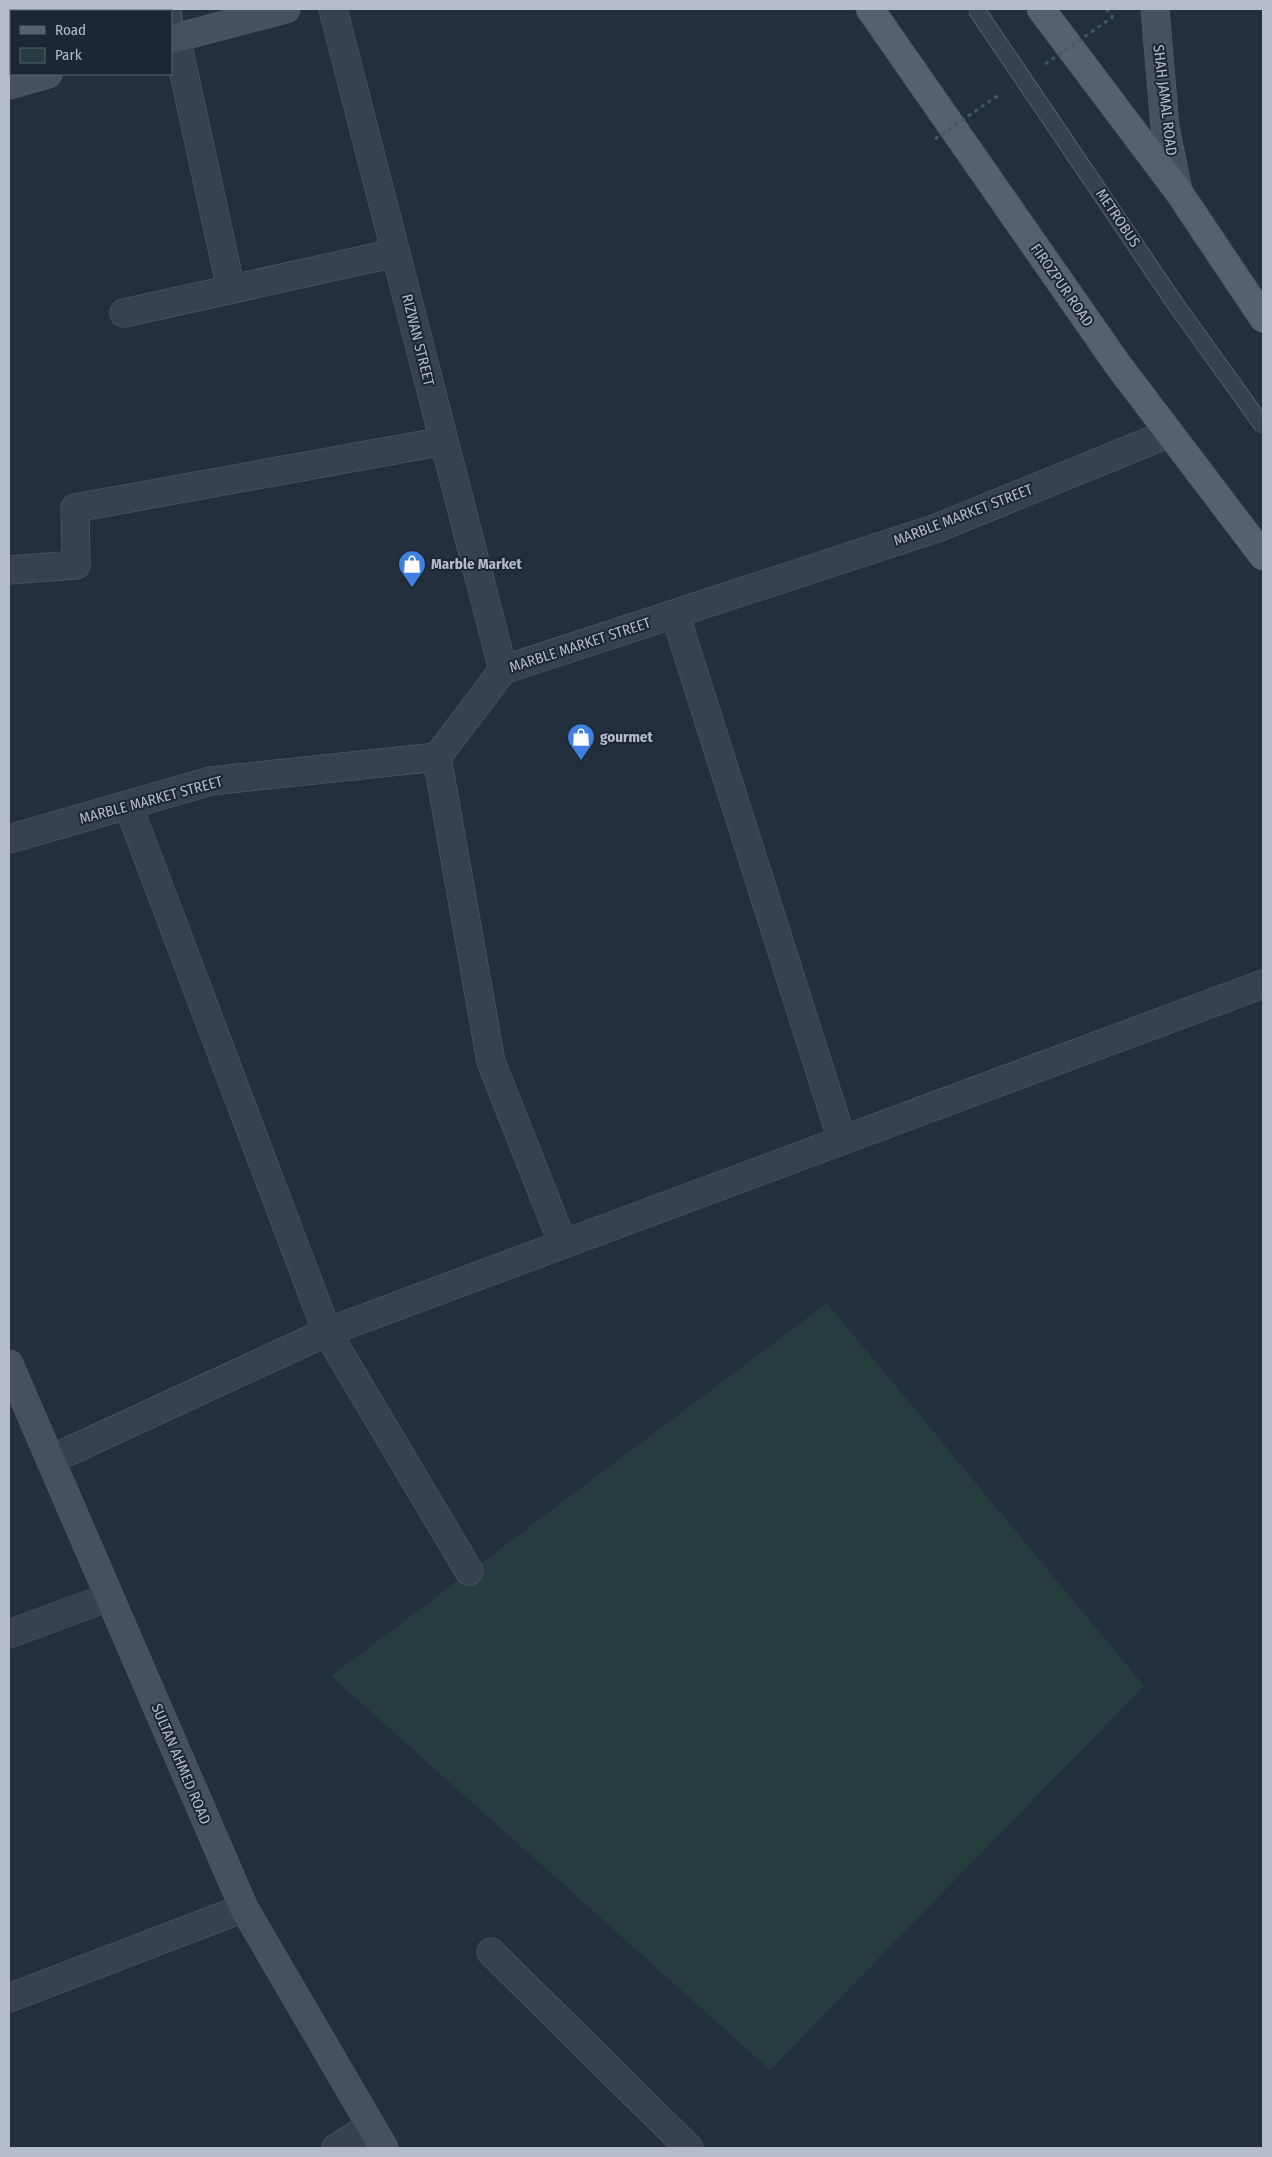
<svg xmlns="http://www.w3.org/2000/svg" width="1272" height="2157" font-family="'Fira Sans Condensed',sans-serif">
  <style>
    .green { fill: #263c3f }
    .lines { fill: none; stroke-linecap: round; stroke-linejoin: round }
    .lane-casing { stroke: #565f6c; stroke-width: 18 }
    .street-casing { stroke: #565f6c; stroke-width: 29 }
    .secondary-casing { stroke: #565f6c; stroke-width: 29 }
    .primary-casing { stroke: #414a57; stroke-width: 29 }
    .path { stroke: #44595c; stroke-width: 3; stroke-dasharray: 4 4; stroke-linecap: butt }
    .lane { stroke: #38414e; stroke-width: 16 }
    .street { stroke: #38414e; stroke-width: 28 }
    .secondary { stroke: #465061; stroke-width: 28 }
    .primary { stroke: #56606e; stroke-width: 28 }
    .lane-bridge-casing { stroke: #565f6c; stroke-width: 18; stroke-linecap: butt }
    .path-bridge { stroke: #44595c; stroke-width: 3; stroke-dasharray: 4 4; stroke-linecap: butt }
    .lane-bridge { stroke: #38414e; stroke-width: 16 }
    .labels { text-anchor: middle; stroke-width: 4; stroke-linejoin: round; paint-order: stroke }
    .street-label { font-size: 15px; fill: #b4bcc9; stroke: #1d2633 }
    .poi-label { font-size: 15px; font-weight: bold; fill: #b4bcc9; stroke: #1d2633; text-anchor: start }
  </style>
  <rect width="100%" height="100%" fill="#242f3e"/>
  <path class="green" d="M827,1303L1144,1686L770,2070L331,1676Z"/>
  <g class="lines">
    <g class="lane-casing">
      <path id="lane" d="M172,9L176,37
        M9,26L11,50"/>
    </g>
    <g class="street-casing">
      <path id="street" d="M333,9L503,670
        M176,37L231,289
        M124,313L395,253
        M9,570L76,565L75,508L444,441
        M675,614L842,1140
        M437,757L491,1062L563,1244
        M128,805L327,1332L469,1571
        M9,839L211,781L437,757L503,670L937,528L1170,433
        M50,1460L327,1332L1263,984
        M9,1634L109,1597
        M491,1952L689,2148
        M9,1998L244,1908
        M336,2148L371,2126"/>
    </g>
    <g class="secondary-casing">
      <path id="secondary" d="M1155,9L1165,127L1178,191
        M171,39L286,9
        M9,85L48,74
        M9,1364L244,1908L384,2148"/>
    </g>
    <g class="primary-casing">
      <path id="primary" d="M870,9L1118,365L1263,556
        M1041,9L1178,191L1263,318"/>
    </g>
    <path class="path" d="M1106,9L1113,17"/>
    <use href="#lane" class="lane"/>
    <use href="#street" class="street"/>
    <use href="#secondary" class="secondary"/>
    <use href="#primary" class="primary"/>
    <g class="lane-bridge-casing">
      <path id="lane-bridge" d="M976,9L1174,302L1263,426"/>
    </g>
    <path class="path-bridge" d="M1045,64L1113,17
      M935,139L1000,94"/>
    <use href="#lane-bridge" class="lane-bridge"/>
  </g>
  <defs>
    <g id="shop-pin" transform="scale(1.4375)"><path d="M0 17L-7.5 6A9.5 9.5 0 1 1 7.5 6Z" fill="#3f7fe0" stroke="#1d2633"/><path d="M-5-2.5h2.3a2.7 3.5 0 0 1 5.4 0H5L5.5 6h-11ZM-1.5-2.5h3a1.5 2.3 0 0 0-3 0Z" fill="#fff"/></g>
  </defs>
  <g fill-rule="evenodd">
    <use href="#shop-pin" x="412" y="564"/>
    <use href="#shop-pin" x="581" y="737"/>
  </g>
  <g class="labels">
    <g class="street-label">
      <text transform="translate(1165 100) rotate(83)" y="5">SHAH JAMAL ROAD</text>
      <text transform="translate(1118 218) rotate(56)" y="5">METROBUS</text>
      <text transform="translate(1062 285) rotate(55)" y="5">FIROZPUR ROAD</text>
      <text transform="translate(418 340) rotate(76)" y="5">RIZWAN STREET</text>
      <text transform="translate(963 515) rotate(-21)" y="5">MARBLE MARKET STREET</text>
      <text transform="translate(580 645) rotate(-18)" y="5">MARBLE MARKET STREET</text>
      <text transform="translate(151 800) rotate(-15)" y="5">MARBLE MARKET STREET</text>
      <text transform="translate(181 1764) rotate(67)" y="5">SULTAN AHMED ROAD</text>
    </g>
    <g class="poi-label">
      <text x="431" y="569">Marble Market</text>
      <text x="600" y="742">gourmet</text>
    </g>
  </g>
  <rect width="1272" height="2157" fill="none" stroke="#b4bcc9" stroke-width="20"/>
  <rect x="10" y="10" width="162" height="65" fill="#1d2633" stroke="#59626f"/>
  <rect x="20" y="26" width="25" height="8" fill="#56606e" stroke="#59626f"/>
  <text x="55" y="35" font-size="15" fill="#b4bcc9">Road</text>
  <rect x="20" y="48" width="25" height="15" fill="#263c3f" stroke="#59626f"/>
  <text x="55" y="60" font-size="15" fill="#b4bcc9">Park</text>
</svg>
